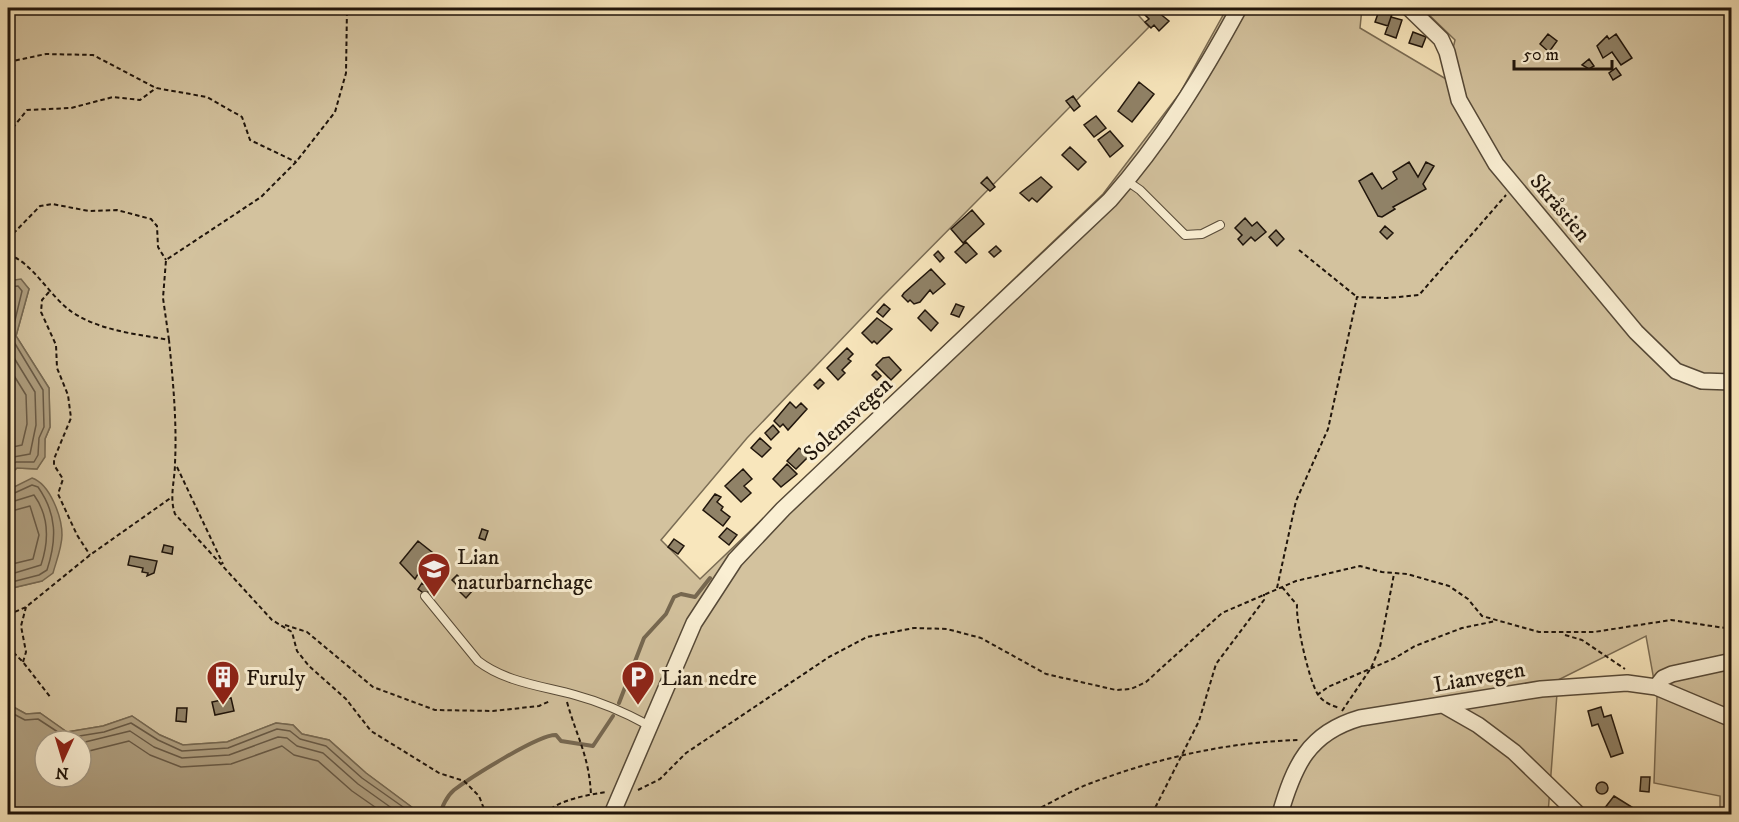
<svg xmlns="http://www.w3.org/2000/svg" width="1739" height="822" font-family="'IM FELL DW Pica',serif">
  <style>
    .green { fill: #d3c29e; stroke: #7a6c54; stroke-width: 1.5 }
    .water { fill: #af9f80; stroke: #766851; stroke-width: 1.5; fill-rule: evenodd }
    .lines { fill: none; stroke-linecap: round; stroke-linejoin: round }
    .shore { stroke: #685a46; stroke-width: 1.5 }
    .stream { stroke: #766851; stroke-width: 4 }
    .building { fill: #908267; stroke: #20150b; stroke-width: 1.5 }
    .lane-casing { stroke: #564937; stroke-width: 10 }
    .street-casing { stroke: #564937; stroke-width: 18 }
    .path { stroke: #20150b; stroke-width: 2; stroke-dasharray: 4.5 3; stroke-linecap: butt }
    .lane { stroke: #faefd3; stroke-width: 8 }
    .street { stroke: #faefd3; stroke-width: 15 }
    .labels { text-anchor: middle; stroke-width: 6; stroke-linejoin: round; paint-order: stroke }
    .street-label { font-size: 22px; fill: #20150b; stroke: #faefd3 }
    .poi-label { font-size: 22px; fill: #20150b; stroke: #faefd3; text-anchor: start }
  </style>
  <rect width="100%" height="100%" fill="#f8e6bc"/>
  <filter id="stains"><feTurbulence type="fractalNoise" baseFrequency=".00333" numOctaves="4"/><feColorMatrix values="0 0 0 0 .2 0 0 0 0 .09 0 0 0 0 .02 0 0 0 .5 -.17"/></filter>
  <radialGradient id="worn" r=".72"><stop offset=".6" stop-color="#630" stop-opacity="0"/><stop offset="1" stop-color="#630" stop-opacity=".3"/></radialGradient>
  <path class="green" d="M8,8H1132L1149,27L879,300L747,438L661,540L700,579L1103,194L1180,93L1227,8H1362L1360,28L1446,79L1455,40L1422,8H1731V814H1720V796L1654,783L1657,697L1646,636L1558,680L1548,814H421L366,773L329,740L302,734L293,725L276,723L227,742L183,745L160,735L132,716L103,726L67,732L40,713L26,714L8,704V589L42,581L8,490V476L17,468L37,469L44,457L45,439L50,427L49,388L16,336L29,289L21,280L8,281Z"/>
  <path class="water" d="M21,279L29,289L16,336L49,388L50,427L45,439V457L37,469L17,468L8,476V281Z
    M32,478C50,484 62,517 62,535C62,547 56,562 53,573L42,581L8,589V490Z
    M8,704L26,714L40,713L67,732L103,726L132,716L160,735L183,745L227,742L276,723L293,725L302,734L329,740L366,773L421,814H8ZM45,741H81V777H45Z"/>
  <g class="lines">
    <path class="shore" d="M8,287L18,286L22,291L11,337L43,390L44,427L39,438L38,455L34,462H16L8,468
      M8,348L35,392L36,425L30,454L8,458
      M8,366L26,395L27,424L22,445L8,448
      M8,496L32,485L38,487C57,514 57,539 47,570L39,575L8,583
      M8,503L34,495C49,516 49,541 41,565L8,575
      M8,512L30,506L39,535L33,559L8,565
      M8,711L25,720L38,719L67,738L104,732L131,723L158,740L182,751L228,748L277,729L290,731L300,739L326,746L362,778L413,814
      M81,743L130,731L154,747L182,758L229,755L278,737L287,738L297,746L323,753L358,784L400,814
      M81,753L129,741L150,755L181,767L231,764L282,746L294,755L318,761L352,791L385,814"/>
    <path class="stream" d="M619,703L644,638L666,614L674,597L681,594L695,597L710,578
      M441,814C441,807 448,795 454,790C470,778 539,734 556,735L561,741L593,746L613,716"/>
  </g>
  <path class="building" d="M1153,8L1169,21L1159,31L1154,25L1151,28L1145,22L1149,19L1145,15Z
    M1380,8H1394L1388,26L1375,22Z
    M1391,17L1402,20L1396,38L1385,34Z
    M1413,32L1426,37L1422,47L1409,43Z
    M1548,34L1557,41L1549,52L1540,44Z
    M1616,34L1632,58L1621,65L1612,52L1603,58L1597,46L1607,36L1609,39Z
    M1589,59L1594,66L1589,69L1582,65Z
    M1616,68L1621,75L1613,80L1609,73Z
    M1139,82L1154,94L1132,122L1118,111Z
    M1073,96L1080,106L1074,111L1066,101Z
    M1096,116L1106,128L1094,137L1084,125Z
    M1110,131L1123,146L1110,157L1098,140Z
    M1070,147L1086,162L1078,170L1062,155Z
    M1409,162L1418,177L1426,162L1434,166L1423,184L1426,189L1393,207L1395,209L1382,217L1378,216L1359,181L1372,173L1382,189L1397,179L1393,172Z
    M987,177L995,187L990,191L981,183Z
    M1041,177L1052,187L1037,202L1032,198L1029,201L1020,193Z
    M972,210L984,224L963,243L951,229Z
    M1245,218L1252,226L1257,222L1266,232L1255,241L1251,237L1243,245L1238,239L1242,235L1235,228Z
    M1385,226L1393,233L1387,239L1380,232Z
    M1276,230L1284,239L1277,246L1269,237Z
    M966,242L977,254L966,263L955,252Z
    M996,246L1001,251L994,257L989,252Z
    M938,251L944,258L940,262L934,255Z
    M931,269L945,284L933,294L930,290L920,302L914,304L910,300L908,302L902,296L904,293Z
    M884,304L890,309L883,317L877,312Z
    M956,304L964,307L959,317L951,314Z
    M925,310L938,323L931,331L918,318Z
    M877,318L892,329L877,344L874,341L872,343L862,333Z
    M847,348L853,354L848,359L851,361L842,370L845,373L838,380L827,368Z
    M889,357L901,370L891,380L876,365L883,358Z
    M876,371L881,376L877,380L872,375Z
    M820,379L824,383L818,389L814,385Z
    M790,402L796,408L801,403L807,409L788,430L783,424L780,427L774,421Z
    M773,425L779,432L771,440L765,433Z
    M760,438L771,448L762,457L751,448Z
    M799,448L809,456L796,469L787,461Z
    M787,464L797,474L781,487L773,479Z
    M743,469L752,479L744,486L751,493L741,502L725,486Z
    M715,494L721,497L717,502L723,507L721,510L730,517L723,526L703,510Z
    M727,528L737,535L729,545L719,537Z
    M482,529L488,531L485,540L479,538Z
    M674,539L684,546L678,554L668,547Z
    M418,541L433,553L428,560L432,564L425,572L421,569L415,579L400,563Z
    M164,545L173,547L172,554L162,552Z
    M130,556L157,561L154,573L147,576L148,573L142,572L143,568L128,565Z
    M457,575L465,582L460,588L452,580Z
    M422,583L430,589L426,595L418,589Z
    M466,583L473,590L466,598L459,591Z
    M231,698L234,711L215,715L212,702Z
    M1601,707L1604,717L1611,715L1623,753L1611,757L1598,724L1592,726L1588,711Z
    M177,708H187L186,722L176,721Z
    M1641,777H1650L1649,792L1640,791Z
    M1596 788a6 6 0 1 1 12 0a6 6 0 1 1-12 0Z
    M1614,796L1635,809L1632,814H1615L1604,809Z"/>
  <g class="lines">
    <g class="lane-casing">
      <path id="lane" d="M1127,181L1140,190L1185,235L1202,234L1220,225
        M425,596L478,661C505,682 542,686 575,695C601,702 624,712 648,725"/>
    </g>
    <g class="street-casing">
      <path id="street" d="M1409,8L1441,39L1447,52L1459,100L1496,164L1636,332L1676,371L1702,381L1732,382
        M1656,687L1663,678L1672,674L1732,661
        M1443,705L1478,725L1514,752L1578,814
        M612,814L694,623L735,560L783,509L1110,200C1162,141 1202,76 1239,8
        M1280,814C1294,766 1308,733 1360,718L1541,689L1627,683L1656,687L1732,719"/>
    </g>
    <path class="path" d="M8,62L46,54L93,55L156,88L207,97L242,117L250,140L296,162
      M8,134L27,110L71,108L113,97L140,100L156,88
      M8,239L40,206L52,204L89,211L117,210L151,219L157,226L158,247L166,260
      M1299,250L1357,297
      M8,255C31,260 50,297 72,312C101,331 136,334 169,340C173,381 177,422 175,463C175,480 169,497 175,514L272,620L292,632L297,651L309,666L346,699L371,731L439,773L464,781L479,796L486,814
      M49,292L42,300L41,312L56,345L57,368L68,395L71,418L54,459V465L63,479L58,494L77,535L90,555
      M169,340L163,298L166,260L261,197L296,162L335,112L346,73L347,8
      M177,467L223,564
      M1282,587L1297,605C1296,623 1308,676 1317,693C1322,702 1332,706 1340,708
      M1277,588L1296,501L1328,429L1357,297L1387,298L1419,295L1506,195
      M8,615L26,607L90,555L172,497
      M285,625L307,632L373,687L435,710L493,711L539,706L550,701
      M1565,635L1582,640L1625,669
      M8,647L23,662L51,698
      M23,662L26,652L21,626L26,607
      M1317,695L1328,687L1395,658L1415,646L1462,628L1496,621
      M567,702C577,738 589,755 591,795
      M1342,711L1371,668L1380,647L1394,574
      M638,790L660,779L686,753L829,657L867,637L914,628L947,629L981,638L1046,674L1116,690L1131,689L1146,682L1222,613L1296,581L1360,566L1382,572L1407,574L1449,586L1468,599L1482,616L1539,632H1594L1671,620L1732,629
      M545,814C557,800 587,795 606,792
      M1028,814C1047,805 1067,793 1086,785C1153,759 1227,742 1298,740
      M1152,814L1199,721L1216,664L1264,600V594"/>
    <use href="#lane" class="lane"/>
    <use href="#street" class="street"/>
  </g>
  <defs>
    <g id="school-pin" transform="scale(1.725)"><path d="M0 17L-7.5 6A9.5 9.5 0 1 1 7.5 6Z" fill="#8f2418" stroke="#faefd3"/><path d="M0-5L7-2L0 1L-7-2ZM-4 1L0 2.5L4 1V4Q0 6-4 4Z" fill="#fff"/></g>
    <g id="building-pin" transform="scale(1.725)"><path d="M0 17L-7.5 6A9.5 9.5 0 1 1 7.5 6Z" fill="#8f2418" stroke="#faefd3"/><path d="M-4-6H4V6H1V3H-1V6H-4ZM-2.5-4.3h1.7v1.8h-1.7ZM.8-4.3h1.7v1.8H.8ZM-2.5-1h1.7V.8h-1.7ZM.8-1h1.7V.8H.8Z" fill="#fff"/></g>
    <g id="parking-pin" transform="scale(1.725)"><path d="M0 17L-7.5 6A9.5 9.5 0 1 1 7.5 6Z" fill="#8f2418" stroke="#faefd3"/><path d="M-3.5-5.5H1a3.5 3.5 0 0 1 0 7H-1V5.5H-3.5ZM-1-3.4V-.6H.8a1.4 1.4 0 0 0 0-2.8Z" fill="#fff"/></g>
  </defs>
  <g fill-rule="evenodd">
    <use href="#school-pin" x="434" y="569"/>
    <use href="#building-pin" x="223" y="677"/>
    <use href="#parking-pin" x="638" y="677"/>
  </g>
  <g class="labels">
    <g class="street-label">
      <text transform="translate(1561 207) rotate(50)" y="8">Skråstien</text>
      <text transform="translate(847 418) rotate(-43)" y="8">Solemsvegen</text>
      <text transform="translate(1479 676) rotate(-10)" y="8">Lianvegen</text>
    </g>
    <g class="poi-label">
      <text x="457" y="564">Lian<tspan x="457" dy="25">naturbarnehage</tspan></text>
      <text x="246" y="685">Furuly</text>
      <text x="661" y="685">Lian nedre</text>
    </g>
  </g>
  <rect width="1739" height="822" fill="none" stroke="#f8e6bc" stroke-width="30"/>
  <rect x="9" y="9" width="1721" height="804" fill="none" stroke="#20150b" stroke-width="3"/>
  <rect x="15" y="15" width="1709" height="792" fill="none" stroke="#20150b" stroke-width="1.5"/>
  <g transform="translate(63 759) rotate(184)"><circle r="28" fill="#faefd3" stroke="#a39883" stroke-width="1.5"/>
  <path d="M0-4.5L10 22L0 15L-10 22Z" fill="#8f2418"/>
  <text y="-9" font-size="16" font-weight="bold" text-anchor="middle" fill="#20150b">N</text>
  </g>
  <path d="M1514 60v9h98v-9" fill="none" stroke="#20150b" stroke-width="3"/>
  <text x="1523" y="60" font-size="18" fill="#20150b" stroke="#faefd3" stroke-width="4.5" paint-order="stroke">50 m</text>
  <rect width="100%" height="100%" filter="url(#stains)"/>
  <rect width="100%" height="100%" fill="url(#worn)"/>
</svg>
